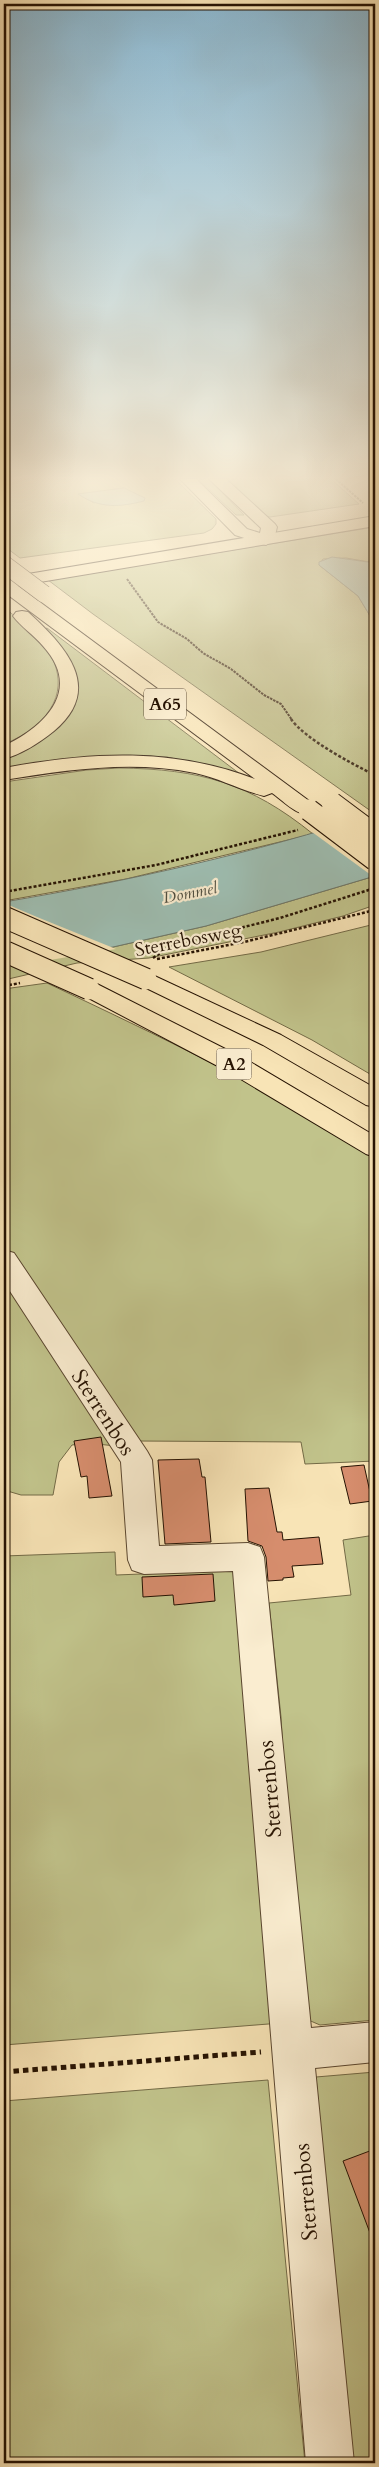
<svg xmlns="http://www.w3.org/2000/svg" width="379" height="2467" font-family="Cardo,serif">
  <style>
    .green { fill: #c1c38b; stroke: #736a46; fill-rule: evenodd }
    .water { fill: #9ebeb2; stroke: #6e796c }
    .pier { fill: #f8e4b6 }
    .building { fill: #d68d6d; stroke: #251202 }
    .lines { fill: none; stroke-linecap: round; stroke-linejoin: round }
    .minor-casing { stroke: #5a462f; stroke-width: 2 }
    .major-casing { stroke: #251202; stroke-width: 2 }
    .highway-casing { stroke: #251202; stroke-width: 2 }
    .path-far2 { stroke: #251202; stroke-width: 2; stroke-dasharray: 2.5 1; stroke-linecap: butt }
    .path-far1 { stroke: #251202; stroke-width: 2.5; stroke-dasharray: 3 2; stroke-linecap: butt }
    .path { stroke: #251202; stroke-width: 5; stroke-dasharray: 5.5 4; stroke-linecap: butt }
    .minor { fill: #faedd0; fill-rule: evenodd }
    .major { fill: #f8e4b6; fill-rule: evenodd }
    .highway { fill: #f8e4b6; fill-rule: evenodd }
    .highway-bridge-far1-casing { stroke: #251202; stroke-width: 18; stroke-linecap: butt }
    .highway-bridge-casing { stroke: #251202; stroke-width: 23; stroke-linecap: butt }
    .highway-bridge-far1 { stroke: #f8e4b6; stroke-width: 17 }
    .highway-bridge { stroke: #f8e4b6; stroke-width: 21 }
    .labels { text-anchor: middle; stroke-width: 4.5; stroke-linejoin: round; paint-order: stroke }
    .far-water-label { font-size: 16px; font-style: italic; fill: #4f4e40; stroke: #faedd0 }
    .shield { fill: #faedd0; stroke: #655440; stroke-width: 1 }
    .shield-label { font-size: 18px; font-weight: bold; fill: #251202 }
    .street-label { font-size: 19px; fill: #251202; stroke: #faedd0 }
    .near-street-label { font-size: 22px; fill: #251202; stroke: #faedd0 }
  </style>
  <rect width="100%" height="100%" fill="#f8e4b6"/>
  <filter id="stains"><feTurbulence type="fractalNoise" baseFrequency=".004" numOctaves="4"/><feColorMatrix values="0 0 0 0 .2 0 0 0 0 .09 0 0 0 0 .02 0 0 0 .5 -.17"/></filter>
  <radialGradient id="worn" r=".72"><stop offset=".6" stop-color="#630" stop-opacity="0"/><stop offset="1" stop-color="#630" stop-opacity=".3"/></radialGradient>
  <path class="green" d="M4,479H175L216,519V524L212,529L204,533L20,558L4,546ZM124,488L94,503L79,494Z
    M198,479H209L244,515H236Z
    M223,479H331L359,504L270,517L262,515Z
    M375,527V563L346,558L323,559L319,565L358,596L375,624V814L93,614L48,580Z
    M4,607C15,617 28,626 38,638C67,670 65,703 31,730C23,736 12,740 4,745Z
    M47,628L240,774L167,757L139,756L86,757L4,769V758L22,750L78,685C74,661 61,646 44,629Z
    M119,768C200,769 250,783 313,834L126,879L4,901V782L87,770Z
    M375,876V905L343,916L279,932L149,958L77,963L4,980V965L113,947L206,926Z
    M375,924V1077L312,1040L169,967L261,952Z
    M47,983C159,1036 271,1089 375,1156V1461L305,1464L301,1442L137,1441L4,1245V989Z
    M4,1275L82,1390L116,1446L87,1443L72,1445L59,1462L53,1495H21L4,1490Z
    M375,1535V2020L320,2025L299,2016L281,1717L269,1603L351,1595L343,1540Z
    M115,1552L116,1575L241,1570L281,2023L4,2045V1556Z
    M375,2072V2463H351L316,2077Z
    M268,2080L305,2463H4V2101Z"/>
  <path class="water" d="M124,488L145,498L144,501C120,507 100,509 78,494Z
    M332,557L375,563V624L358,596L319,565V562Z
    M375,814V876L206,926L113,947L4,965V902C129,881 254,853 375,814Z"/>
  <path class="pier" d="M368,814L375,819V878L312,832Z
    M4,903L37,917L116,949L8,967L4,965Z"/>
  <path class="building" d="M101,1437L112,1496L89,1498L87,1476L81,1477L74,1441Z
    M199,1459L202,1477H205L211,1542L165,1544L158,1460Z
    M364,1465L372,1501L350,1504L341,1467Z
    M269,1488L277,1532H282L283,1540L319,1537L323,1564L292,1566L294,1577L283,1578V1580L268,1581L266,1557L262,1546L248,1541L245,1489Z
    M213,1574L215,1601L174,1605L173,1595L143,1597L142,1577Z
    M375,2149V2241H373L343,2161Z"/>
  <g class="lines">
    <g class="minor-casing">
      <path id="minor" d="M4,1250L14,1253L147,1451L152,1460L159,1546L248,1543L260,1547L264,1557L311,2028L375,2022V2062L315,2068L354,2463H306L233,1571L144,1574L132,1570L128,1560L121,1462L4,1282Z"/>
    </g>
    <g class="major-casing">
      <path id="major" d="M375,516V526L4,588V578Z"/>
    </g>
    <g class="highway-casing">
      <path id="highway" d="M180,479H196L247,529L260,533L261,528L209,479H226L275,524L277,527L274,540L266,545L235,535Z
        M4,579L10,580L316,806L319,810L316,814C299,819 285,802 272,793L264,796C240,790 219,778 195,773C130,760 68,770 4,780V768C89,752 172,747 255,779L4,592Z
        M22,611L28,612C65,646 105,688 54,731C39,743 22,754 4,759V746C45,726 83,690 43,646C34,635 21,627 13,616L16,612Z
        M146,972L281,1035L375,1088V1107L366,1105L263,1045L138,984L134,979L138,974Z
        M89,982L97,984L247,1060L375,1136V1157L366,1154L229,1072L81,994L77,989L81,984Z"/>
    </g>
    <path class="path-far2" d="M336,479L363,503
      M127,579L158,622L187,639L203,653L231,669L264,695L281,704L292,720"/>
    <path class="path-far1" d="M291,719C305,739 352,764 375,775
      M4,892L156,865L298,830
      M153,958L172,945L280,918L375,888
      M157,959L244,942L375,910
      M4,986L20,983"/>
    <path class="path" d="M4,2072L261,2052"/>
    <use href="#minor" class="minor"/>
    <use href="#major" class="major"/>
    <use href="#highway" class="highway"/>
    <g class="highway-bridge-far1-casing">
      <path id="highway-bridge-far1" d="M4,564L44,594"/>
    </g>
    <g class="highway-bridge-casing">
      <path id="highway-bridge" d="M332,803L375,835
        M309,810L375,860
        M4,917L146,979
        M6,952L89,989"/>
    </g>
    <use href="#highway-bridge-far1" class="highway-bridge-far1"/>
    <use href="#highway-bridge" class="highway-bridge"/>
  </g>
  <linearGradient id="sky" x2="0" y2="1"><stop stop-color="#8ab8d2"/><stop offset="0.58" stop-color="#fcf3de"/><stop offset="1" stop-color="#fcf3de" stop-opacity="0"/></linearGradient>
  <rect width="379" height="824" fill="url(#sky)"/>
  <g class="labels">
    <g class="far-water-label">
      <text transform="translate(190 892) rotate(-11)" y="6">Dommel</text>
    </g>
    <g class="shield">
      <rect x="144" y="688.5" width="42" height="31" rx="4"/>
      <rect x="216.5" y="1048.5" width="35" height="31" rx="4"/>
    </g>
    <g class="shield-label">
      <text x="165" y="710">A65</text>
      <text x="234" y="1070">A2</text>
    </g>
    <g class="street-label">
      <text transform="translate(188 939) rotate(-11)" y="7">Sterrebosweg</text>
    </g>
    <g class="near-street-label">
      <text transform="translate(104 1412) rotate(57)" y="8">Sterrenbos</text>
      <text transform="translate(269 1789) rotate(-95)" y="8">Sterrenbos</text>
      <text transform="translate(305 2192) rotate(-95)" y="8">Sterrenbos</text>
    </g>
  </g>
  <rect width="379" height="2467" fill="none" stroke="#f8e4b6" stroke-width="20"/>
  <rect x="5" y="5" width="369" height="2457" fill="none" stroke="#251202" stroke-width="2.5"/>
  <rect x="10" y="10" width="359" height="2447" fill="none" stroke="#251202"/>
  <rect width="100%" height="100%" filter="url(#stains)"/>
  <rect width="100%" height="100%" fill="url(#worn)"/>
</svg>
